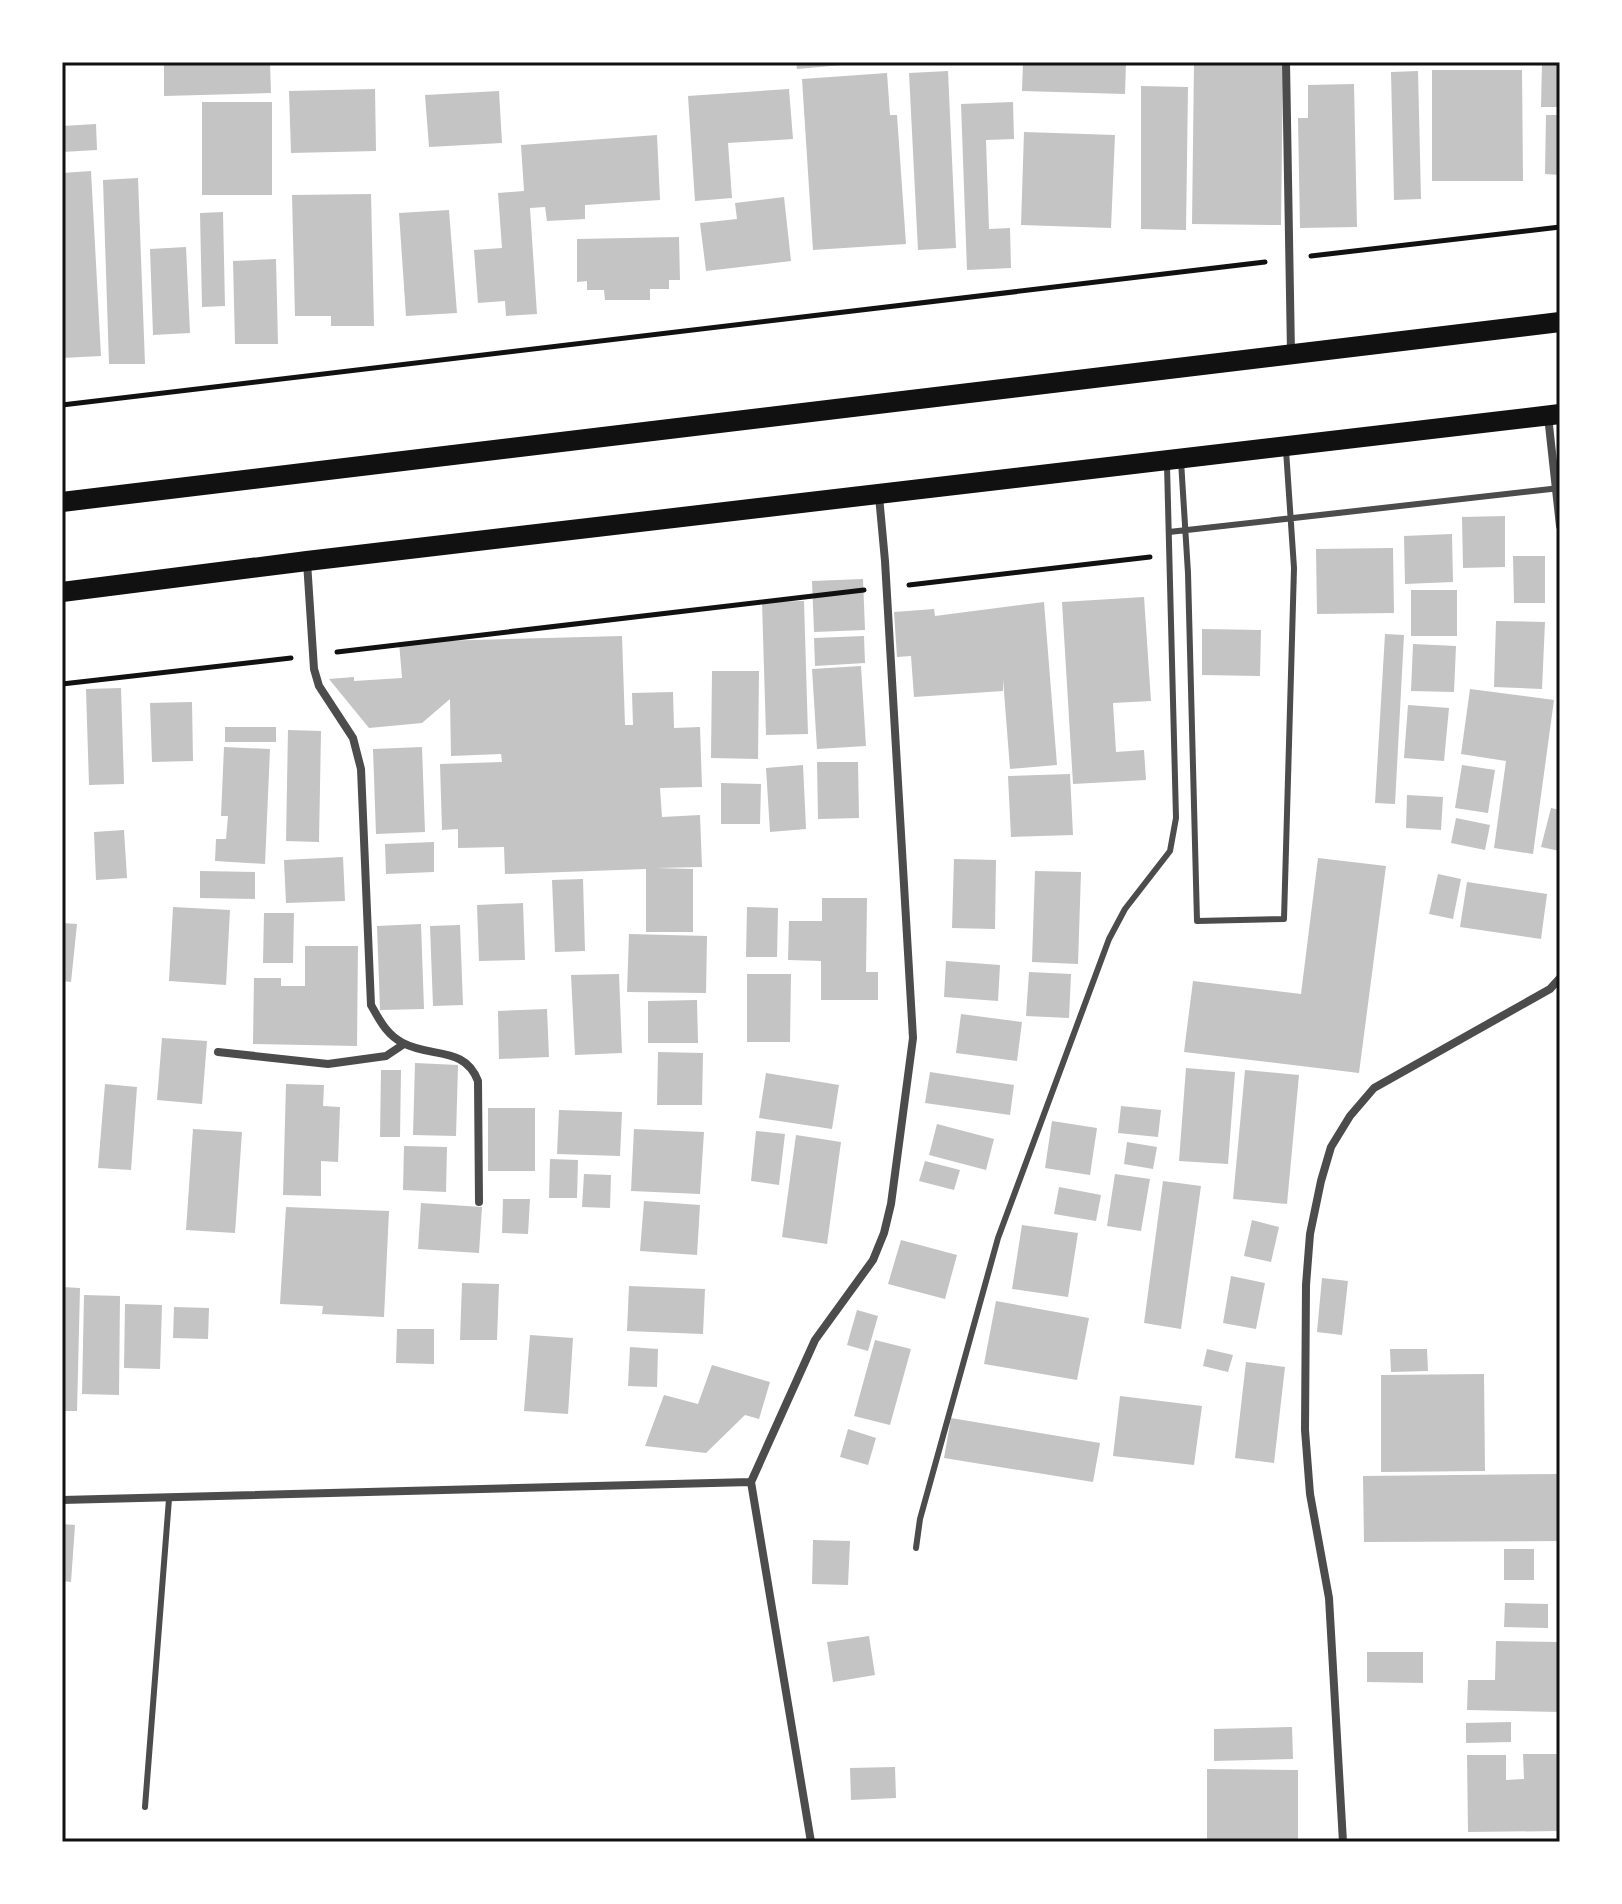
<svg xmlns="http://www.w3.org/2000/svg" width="1622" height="1904" font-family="'DejaVu Sans',sans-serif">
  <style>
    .building { fill: #c4c4c4 }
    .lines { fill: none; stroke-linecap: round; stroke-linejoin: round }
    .path { stroke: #111; stroke-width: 5 }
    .service { stroke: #4c4c4c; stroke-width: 6 }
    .minor { stroke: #4c4c4c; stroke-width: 8 }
    .primary { stroke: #111; stroke-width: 20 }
    .neatline { fill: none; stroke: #111; stroke-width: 3 }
  </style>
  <rect width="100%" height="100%" fill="#fff"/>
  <path class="building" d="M164,62H270L271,93L164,96Z
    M796,62H853V64L797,69Z
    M1023,62H1126L1125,94L1022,91Z
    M1194,62H1283L1281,225L1192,224Z
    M1542,62H1560V107H1541Z
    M1432,70H1522L1523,181H1432Z
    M948,71L956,248L918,250L909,73Z
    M1418,71L1421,199L1394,200L1391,72Z
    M887,73L890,115H897L906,244L813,250L802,79Z
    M1354,84L1357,227L1300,228L1298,118H1308V85Z
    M1141,86L1188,87L1186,230L1141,229Z
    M375,89L376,151L291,153L289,91Z
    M789,89L793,139L728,143L732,198L695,201L688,96Z
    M499,91L502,143L429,147L425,95Z
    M202,102H272V195H202Z
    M1013,102L1014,139L986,140L989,229L1010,228L1011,268L967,270L961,104Z
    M1546,115H1560V175L1545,174Z
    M96,124L97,150L62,152V126Z
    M1024,132L1115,135L1111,228L1021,225Z
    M657,135L660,200L585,205V219L547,221L545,207L530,208L537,314L506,316L505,301L478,303L474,250L502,248L498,193L524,191L521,145Z
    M91,171L101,356L62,358V173Z
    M138,178L145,364H109L103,180Z
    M371,194L374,326H331V316H295L292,195Z
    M784,197L791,261L706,271L700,223L737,219L735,203Z
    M449,210L457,313L406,316L399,213Z
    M223,212L225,306L202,307L200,213Z
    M679,237L680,280H669V289H650V300H605L604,290H587V281L577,282V239Z
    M186,247L190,333L153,335L150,249Z
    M276,259L278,344H235L233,261Z
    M1505,516V567L1463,568L1462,517Z
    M1452,534L1453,582L1405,584L1404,536Z
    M1393,548L1394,613L1317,614L1316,549Z
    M1513,556H1545V603H1514Z
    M863,579L865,630L814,632L812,581Z
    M1411,590H1457V636H1411Z
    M1144,597L1151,701L1113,703L1116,752L1144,750L1146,780L1073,784L1062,602Z
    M804,601L808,734L766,735L762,602Z
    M1044,602L1057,765L1010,769L1003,679V691L914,697L911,656L897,657L894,612L934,609L935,616Z
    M1496,621L1545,622L1542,689L1494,687Z
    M1202,629L1261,630L1260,676L1202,675Z
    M1385,634L1404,635L1395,804L1375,803Z
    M622,636L625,725H633L632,693L673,692L674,728L700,727L702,787L660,788L662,817L700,815L702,867L655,868L693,869V932H646V869L505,874L504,847L458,848V829L442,830L440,764L502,762L501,754L451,756L450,699L422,723L369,728L329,679L354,677V681L402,678L399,642Z
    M864,636L865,663L815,666L814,638Z
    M1413,644L1456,646L1454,692L1411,691Z
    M861,666L866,746L817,749L812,669Z
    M712,671H759L758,759L711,758Z
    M121,688L124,784L89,785L86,689Z
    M1470,689L1554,700L1533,854L1494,848L1506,761L1461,754Z
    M192,702L193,761L152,762L150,703Z
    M1408,705L1449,708L1444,761L1404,758Z
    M225,727H276V742H225Z
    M288,730L321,731L319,842L286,841Z
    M224,747L270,749L265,864L215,861L216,839H226L228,816H221Z
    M422,747L425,832L376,834L373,749Z
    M817,762H858L859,818L818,819Z
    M803,765L806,829L770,832L766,768Z
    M1462,765L1495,770L1488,813L1455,808Z
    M1070,774L1073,835L1011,837L1008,776Z
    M721,783L761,784L760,824H721Z
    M1407,795L1443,797L1441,830L1406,828Z
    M1551,808L1560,810V851L1541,847Z
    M1456,818L1490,825L1485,850L1451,843Z
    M124,830L127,878L96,880L94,832Z
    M434,842V872L386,874L385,844Z
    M343,857L345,901L286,903L284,860Z
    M1318,858L1386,866L1359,1073L1184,1052L1193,981L1301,994Z
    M954,859L996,860L995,929L952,928Z
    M200,871L255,872V899L200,898Z
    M1035,871L1081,872L1078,964L1032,962Z
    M1438,874L1461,879L1453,919L1429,914Z
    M583,879L585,951L555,952L552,880Z
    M1467,882L1547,894L1541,939L1460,927Z
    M822,898H867L866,972H878V1000H821V961L788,960L789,921H822Z
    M523,903L525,960L479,961L477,905Z
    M173,907L230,910L226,985L169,981Z
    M747,907L778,908L777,957H746Z
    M264,913H294L293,963H263Z
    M62,923L77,924L71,982L62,981Z
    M421,924L424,1009L380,1010L377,926Z
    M460,925L463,1005L433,1006L430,926Z
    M629,934L707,936L706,993L627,992Z
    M305,946H358L357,1046L253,1044L254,978H281V986H305Z
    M946,961L1000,965L998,1001L944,997Z
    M1029,972L1071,974L1069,1018L1026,1016Z
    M619,974L622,1053L575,1055L571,975Z
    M747,974H791L790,1042H747Z
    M697,1000L698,1043H648V1001Z
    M547,1009L549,1057L499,1059L498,1011Z
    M961,1014L1022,1022L1017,1061L956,1053Z
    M162,1038L207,1041L202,1104L157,1100Z
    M658,1052L703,1053L702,1105H657Z
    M415,1063L458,1065L456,1136L413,1135Z
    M1186,1068L1235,1072L1228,1164L1179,1161Z
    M381,1070H401L400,1137H380Z
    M1245,1070L1299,1075L1287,1204L1233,1199Z
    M930,1072L1014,1085L1010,1115L925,1103Z
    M766,1073L839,1085L832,1129L759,1118Z
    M105,1084L137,1087L131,1170L98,1168Z
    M286,1084L324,1085L323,1106L340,1107L338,1162L321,1161V1196L283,1195Z
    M1121,1106L1161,1110L1158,1137L1118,1133Z
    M488,1108H535V1171H488Z
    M559,1110L622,1112L620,1156L557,1154Z
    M1052,1121L1097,1128L1090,1175L1045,1168Z
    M937,1124L994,1139L986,1170L929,1155Z
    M193,1129L242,1132L235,1233L186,1230Z
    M634,1129L704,1132L700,1194L631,1191Z
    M756,1131L785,1134L779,1185L751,1181Z
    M796,1135L841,1142L827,1244L782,1237Z
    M1127,1142L1157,1147L1153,1169L1124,1164Z
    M404,1146L447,1147L446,1192L403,1190Z
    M550,1159L578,1160L577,1198H549Z
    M925,1161L960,1170L954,1190L919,1181Z
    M584,1174L611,1175L610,1208L582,1207Z
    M1115,1174L1150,1179L1141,1231L1107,1226Z
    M1163,1181L1201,1186L1181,1329L1144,1323Z
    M1059,1187L1101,1195L1096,1221L1054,1214Z
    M503,1199H530L528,1234L502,1233Z
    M644,1201L700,1205L697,1255L640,1251Z
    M421,1203L482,1207L479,1253L418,1249Z
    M286,1207L389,1211L384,1317L322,1314L323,1306L280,1304Z
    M1252,1220L1279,1227L1271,1262L1244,1256Z
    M1022,1225L1078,1233L1068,1297L1012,1289Z
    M901,1240L957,1255L945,1299L888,1284Z
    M1231,1276L1265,1283L1256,1329L1223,1323Z
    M1322,1278L1348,1281L1342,1335L1317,1332Z
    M462,1283L499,1284L497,1340H460Z
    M629,1286L705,1289L703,1334L627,1331Z
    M62,1287L80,1288L77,1411H62Z
    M84,1295L120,1296L119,1395L82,1394Z
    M996,1301L1089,1318L1077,1380L984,1364Z
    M125,1304L162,1305L160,1369L124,1368Z
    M174,1307L209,1308L208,1339L173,1338Z
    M857,1310L878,1316L868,1351L847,1345Z
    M397,1329H434V1364L396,1363Z
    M530,1335L573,1338L568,1414L524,1411Z
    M875,1340L911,1349L890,1425L854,1416Z
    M630,1347L658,1349L657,1387L628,1386Z
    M1207,1349L1233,1355L1228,1372L1203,1366Z
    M1390,1349H1427L1428,1371L1391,1372Z
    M1246,1362L1285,1367L1274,1463L1235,1458Z
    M712,1365L770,1382L759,1419L745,1415L706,1453L645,1446L664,1395L698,1404Z
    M1484,1374L1485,1471L1381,1472V1375Z
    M1120,1396L1202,1406L1194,1465L1113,1456Z
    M951,1418L1100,1443L1093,1482L944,1458Z
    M848,1429L876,1438L868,1465L840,1457Z
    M1560,1474V1541L1364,1542L1363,1476Z
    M62,1524L75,1525L71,1582L62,1581Z
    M813,1540L850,1541L848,1585L812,1584Z
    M1504,1549H1534V1580H1504Z
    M1505,1603L1548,1604V1628L1504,1627Z
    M869,1636L875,1675L833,1682L827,1642Z
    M1496,1641L1560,1642V1712L1467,1710L1468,1680H1495Z
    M1367,1652H1423V1683L1367,1682Z
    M1511,1722V1742L1466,1743V1723Z
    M1292,1727L1293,1759L1214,1761V1729Z
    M1523,1754H1560V1831L1468,1832L1467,1755H1506V1780L1524,1779Z
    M895,1767L896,1798L851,1800L850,1768Z
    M1207,1769L1298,1770V1841L1207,1840Z"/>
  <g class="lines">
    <path class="path" d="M1311,256L1560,227
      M62,405L1265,262
      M909,585L1150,557
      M337,652L864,590
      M62,684L291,658"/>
    <path class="service" d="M1181,461L1188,573L1197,921L1284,919L1294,568L1286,450
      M1169,532L1560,488
      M916,1548L920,1519L998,1238L1109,939L1125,909L1170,851L1176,818L1167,465
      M145,1807L169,1499"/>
    <path class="minor" d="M1286,62L1291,353
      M1548,416L1560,526
      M307,562L314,669L319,686L353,738L361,769L371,1005C380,1021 387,1035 403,1043C431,1058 465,1046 478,1081L479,1202
      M218,1052L328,1064L386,1056L404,1044
      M62,1500L751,1482
      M811,1842L751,1482L815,1340L873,1260L884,1233L891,1204L913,1038L885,561L879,496
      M1343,1842L1329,1598L1310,1494L1305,1430L1306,1285L1310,1234L1321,1181L1331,1147L1350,1116L1374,1088L1550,989L1560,978"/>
    <path class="primary" d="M62,502L1560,322
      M62,592L307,561L1560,414"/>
  </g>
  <rect width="1622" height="1904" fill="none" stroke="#ffffff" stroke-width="128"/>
  <rect x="64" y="64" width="1494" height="1776" class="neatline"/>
</svg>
